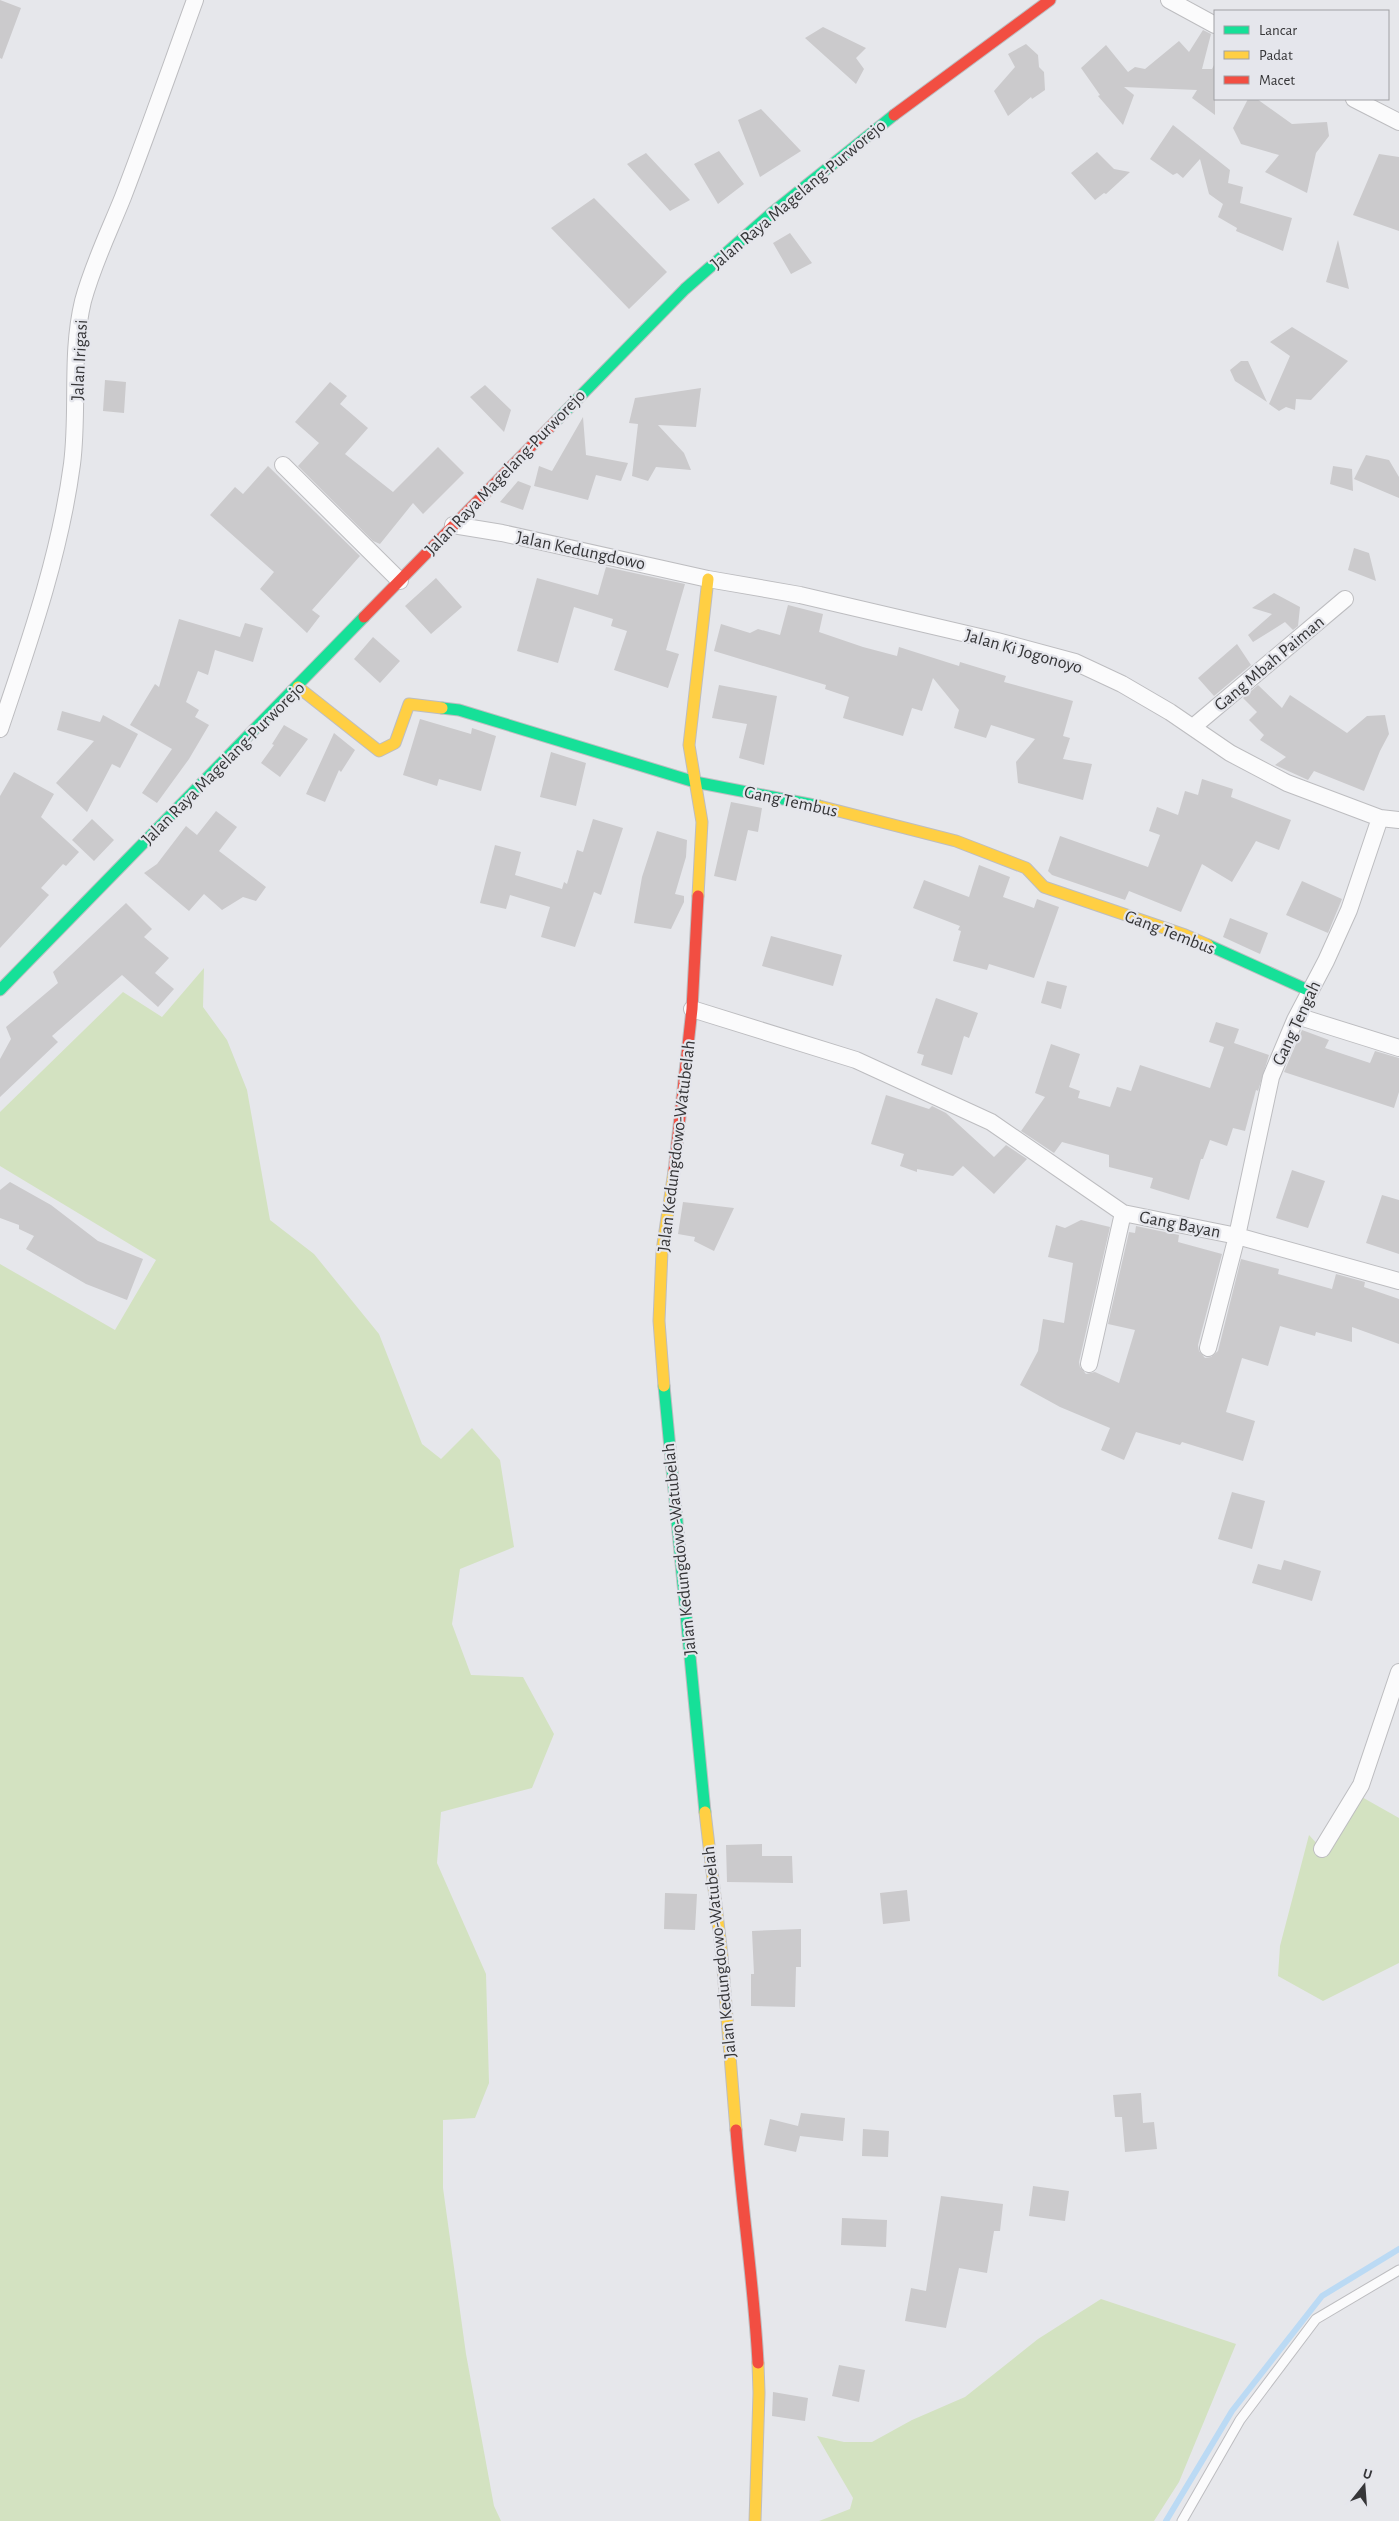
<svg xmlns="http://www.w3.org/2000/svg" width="1399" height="2521" font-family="'Alegreya Sans',sans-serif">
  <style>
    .green { fill: #d3e2c1 }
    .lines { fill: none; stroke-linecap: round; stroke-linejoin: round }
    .stream { stroke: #bbdaf4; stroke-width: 6 }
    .building { fill: #cbcacc }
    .lane-casing { stroke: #bdbdc0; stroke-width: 11 }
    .street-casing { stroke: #bdbdc0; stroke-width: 18 }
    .fast-casing { stroke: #bdbdc0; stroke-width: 13 }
    .slow-casing { stroke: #bdbdc0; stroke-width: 13 }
    .jam-casing { stroke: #bdbdc0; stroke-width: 13 }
    .lane { stroke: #fbfbfc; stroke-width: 9 }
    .street { stroke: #fbfbfc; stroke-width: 16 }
    .fast { stroke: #16e098; stroke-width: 11 }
    .slow { stroke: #ffcf43; stroke-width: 11 }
    .jam { stroke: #f24e42; stroke-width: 11 }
    .labels { text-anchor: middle; stroke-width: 4.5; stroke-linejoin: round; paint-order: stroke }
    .street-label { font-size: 18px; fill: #363638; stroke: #e5e6ec }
  </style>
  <rect width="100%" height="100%" fill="#e6e7eb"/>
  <path class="green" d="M204,968L203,1007L227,1040L247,1090L270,1220L314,1254L379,1334L422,1444L441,1459L472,1428L500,1460L514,1547L460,1569L452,1624L471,1675L523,1677L554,1734L532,1788L441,1812L437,1863L486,1974L489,2083L475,2118L443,2120V2188L466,2354L494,2506L501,2521H0V1264L115,1330L156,1260L0,1166V1112L123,992L162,1017Z
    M1360,1796L1399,1818V1963L1323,2001L1278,1976L1280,1946L1309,1835L1321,1848Z
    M1101,2299L1236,2344L1179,2482L1154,2521H819L850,2509L853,2498L817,2436L844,2442H872L912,2420L965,2397L1038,2339Z"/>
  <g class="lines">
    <path class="stream" d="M1166,2521L1232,2411L1322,2296L1399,2249"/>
  </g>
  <path class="building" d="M0,0L21,8L2,59L0,58Z
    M823,27L866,48L856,58L864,69L856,84L805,38Z
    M1203,30L1211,34L1202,69H1212L1215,63V115L1192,98L1197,90L1124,87L1134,95L1123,125L1098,96L1100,95L1081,68L1106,45L1128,72L1135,67L1145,69L1179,41L1189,52Z
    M1026,44L1038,55L1039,67L1044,72L1045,90L1032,99L1031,97L1008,116L994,91L1015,67L1008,54Z
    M1248,99H1257L1292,124L1327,122L1329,136L1316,153L1307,193L1265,172L1279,155L1241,144L1233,128Z
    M761,109L801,151L760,177L738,120Z
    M1173,125L1230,170L1228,183L1243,187L1240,203L1292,218L1283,251L1236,231L1237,228L1218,217L1223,204L1209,194L1200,159L1183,178L1177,173L1173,175L1150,159Z
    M719,151L744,184L718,204L694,164Z
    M1097,152L1114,169L1130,172L1106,194L1104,193L1095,200L1071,173Z
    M646,153L690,200L670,211L627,164Z
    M1379,154L1399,157V231L1353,215Z
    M594,198L667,272L629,309L551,228Z
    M790,233L812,263L791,274L773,243Z
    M1338,240L1349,289L1326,282Z
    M1292,327L1348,361L1311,400L1296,399L1295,410L1286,407L1279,411L1269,404L1290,356L1270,342Z
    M1241,361H1248L1267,402L1235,381L1230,370Z
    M105,380L126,382L124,413L103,411Z
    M330,382L347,396L340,404L368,428L345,454L393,492L438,447L464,473L423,514L413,503L380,544L373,541L298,466L319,443L295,422Z
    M485,385L511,410L504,432L470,397Z
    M701,388L696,427L658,425L684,453L691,470L656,467L648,481L632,476L638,424L629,423L635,398Z
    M583,417L586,455L628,463L621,481L596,475L588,500L534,486L539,466L552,471Z
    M1366,455L1389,460L1399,477V498L1354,479Z
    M268,466L360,556L312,610L320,616L307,633L260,589L274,572L210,515L235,487L243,494Z
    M1333,466L1352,469L1353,491L1330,484Z
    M518,481L531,486L523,510L500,502Z
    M1354,548L1369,553L1376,581L1348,570Z
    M606,567L685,584L666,650L679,654L668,688L614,670L627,631L611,626L613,619L574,607L558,663L517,651L537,578L598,595Z
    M436,578L462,607L431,634L405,606Z
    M1274,593L1300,607L1298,626L1293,630L1285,622L1253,642L1248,635L1272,614L1252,608Z
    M788,605L823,614L819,632L863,647L897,656L899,647L959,666L960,662L1006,676L1004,682L1073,701L1063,736L1070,738L1063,759L1092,764L1083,800L1018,783L1016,762L1035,739L991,725L986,738L954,728L959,710L933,678L922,711L912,708L903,736L843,718L849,697L825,689L826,685L714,651L721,624L750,633L758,629L780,635Z
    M179,619L240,637L245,623L263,628L253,662L215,650L208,675L198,671L186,702L199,710L195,717L209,725L189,759L157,803L142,793L172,749L130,725L155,684L159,687Z
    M373,637L400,661L380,683L354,659Z
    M1237,644L1251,665L1214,696L1198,678Z
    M719,685L777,696L764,765L739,758L747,724L712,718Z
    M1258,685L1282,708L1290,695L1347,733L1367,716L1385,715L1389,734L1380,751L1364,791L1314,771L1308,780L1275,765L1286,757L1260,740L1264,735L1249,720L1257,712L1243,698Z
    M62,711L100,722L103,715L138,734L120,768L112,764L87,812L56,783L94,741L57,730Z
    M420,719L471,734L472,728L496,736L481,791L439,779L437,786L403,775Z
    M284,725L308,739L280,777L261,763L274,745L272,744Z
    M334,733L355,750L341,772L339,770L325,802L306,794Z
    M551,752L586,763L576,806L540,797Z
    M14,772L54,794L41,817L79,852L66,866L63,864L41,888L49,895L0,948V796Z
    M1202,779L1233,789L1231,797L1291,820L1279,850L1256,841L1232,882L1202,864L1181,912L1129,891L1125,900L1052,875L1048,871L1060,836L1148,867L1160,835L1149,831L1157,807L1178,815L1185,791L1198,795Z
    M731,802L762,808L758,832L748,830L736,881L714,876Z
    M216,811L237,827L219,851L266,887L256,901L243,897L222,910L204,894L189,911L144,873L157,864L186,826L197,835Z
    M92,819L114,840L94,861L72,840Z
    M593,819L623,828L601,895L594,892L575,947L541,937L550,907L510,895L506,909L480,903L495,845L521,852L515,875L562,889L564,882L567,884L577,850L583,852Z
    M657,831L687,840L686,857L675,894L684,896V902L671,929L634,923L642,877Z
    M979,865L1010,877L1003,897L1034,908L1037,899L1059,907L1034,978L989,964L987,970L953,961L961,931L958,930L960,926L913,908L924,880L969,897Z
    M1302,881L1342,899L1328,933L1286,915Z
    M126,903L152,929L144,937L169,958L155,973L174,989L158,1007L122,975L52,1036L58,1042L0,1097V1059L11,1039L6,1027L58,983L53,972Z
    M1230,918L1268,933L1260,954L1223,937Z
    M771,936L842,955L833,986L762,966Z
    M1047,981L1067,986L1061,1009L1041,1003Z
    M936,998L978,1013L969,1038L964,1036L952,1075L921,1065L924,1055L917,1053Z
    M1216,1022L1239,1029L1234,1043L1269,1055L1258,1091L1256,1090L1245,1131L1233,1128L1227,1146L1210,1140L1203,1159H1201L1189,1200L1150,1188L1153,1178L1109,1167V1155L1062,1142L1054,1153L1021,1131L1045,1097L1035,1093L1051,1044L1080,1054L1069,1087L1080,1091L1078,1098L1110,1107L1117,1087L1131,1091L1140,1065L1210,1088L1224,1047L1209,1042Z
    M1302,1030L1329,1040L1325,1048L1370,1063L1375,1051L1399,1058V1092L1394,1108L1284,1072Z
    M886,1095L929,1109L932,1106L946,1113L994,1157L1006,1145L1027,1159L994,1194L963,1166L953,1176L917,1169V1172L900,1166L904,1154L871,1144Z
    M1292,1170L1325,1181L1308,1228L1276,1218Z
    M10,1182L51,1205L98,1241L143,1259L127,1300L86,1284L26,1249L34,1236L19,1229V1225L0,1218V1190Z
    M1382,1195L1399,1200V1254L1366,1243Z
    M683,1202L734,1208L714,1251L694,1241L695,1237L678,1234Z
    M1081,1220L1110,1227L1079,1362L1080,1367L1086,1374L1095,1372L1119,1383L1135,1330L1108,1324L1129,1232L1135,1233L1136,1226L1179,1235L1178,1242L1222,1254L1198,1345L1199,1351L1205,1358L1211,1357L1218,1351L1241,1259L1279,1269L1278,1274L1332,1289L1336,1274L1365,1282L1364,1287L1399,1299V1344L1352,1327V1342L1316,1332L1315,1336L1280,1326L1268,1366L1242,1358L1226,1412L1255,1421L1243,1461L1182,1442L1180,1445L1136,1432L1124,1460L1101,1450L1110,1428L1060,1407L1020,1385L1038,1351L1043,1319L1064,1323L1073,1263L1048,1257L1056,1225L1065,1228Z
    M1232,1492L1265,1501L1252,1549L1218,1539Z
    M1284,1560L1321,1571L1312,1601L1252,1583L1258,1564L1281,1570Z
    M762,1844V1856H792L793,1883L727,1882L726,1845Z
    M907,1890L910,1921L883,1924L880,1893Z
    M665,1893L697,1894L695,1930L664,1929Z
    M801,1929V1967H796L795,2007L751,2006V1974H754L752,1931Z
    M1141,2093L1143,2123L1154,2122L1157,2149L1125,2152L1122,2117H1115L1113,2095Z
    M801,2113L845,2118L843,2141L800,2136L796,2152L764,2145L770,2119L798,2126Z
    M863,2129L889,2131L888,2157L862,2156Z
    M1033,2186L1069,2191L1065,2221L1029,2216Z
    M941,2196L1003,2204L1000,2231H994L987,2273L959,2268L946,2328L905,2321L911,2288L926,2291Z
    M842,2218L887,2220L886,2247L841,2245Z
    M839,2365L865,2370L859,2402L832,2396Z
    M773,2392L808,2398L805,2421L772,2416Z"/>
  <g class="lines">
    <g class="lane-casing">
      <path id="lane" d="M1182,2521L1240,2420L1316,2319L1399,2270"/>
    </g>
    <g class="street-casing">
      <path id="street" d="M1169,0L1215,25
        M1354,99L1399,122
        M283,465L400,581
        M453,525L502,533L708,579L800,595L997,641L1075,662L1122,684L1170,712L1230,753L1287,783L1380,818L1399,820
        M1193,727L1345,599
        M0,729C29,643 60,555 72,464C79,410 70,355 83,301C93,264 109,232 123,197C148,132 171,66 195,0
        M692,1009L856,1060L991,1122L1123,1213L1237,1236L1399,1281
        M1297,1016L1399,1048
        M1208,1348L1237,1236L1271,1077L1295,1020L1326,961L1349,910L1380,818
        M1089,1364L1123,1213
        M1322,1849L1361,1785L1399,1672"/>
    </g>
    <g class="fast-casing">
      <path id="fast" d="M556,421L685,289L773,212L894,115
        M442,708L459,710L695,782L819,806
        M1208,945L1310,991
        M0,990L364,617
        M664,1386L705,1812"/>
    </g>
    <g class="slow-casing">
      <path id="slow" d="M298,687L379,751L395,743L409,704L442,708
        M819,806L956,841L1026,868L1044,887L1185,935L1208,945
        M698,896L702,822L689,745L708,579
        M664,1386L659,1321L662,1251L674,1171
        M705,1812L722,1956L736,2130
        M755,2521L759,2393L758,2363"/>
    </g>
    <g class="jam-casing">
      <path id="jam" d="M894,115L1050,0
        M364,617L556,421
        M674,1171L692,1009L698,896
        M736,2130C742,2208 754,2285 758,2363"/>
    </g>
    <use href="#lane" class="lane"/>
    <use href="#street" class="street"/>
    <use href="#fast" class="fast"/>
    <use href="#slow" class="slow"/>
    <use href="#jam" class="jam"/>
  </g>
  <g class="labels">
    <g class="street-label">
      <text transform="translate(798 194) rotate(-40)" y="6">Jalan Raya Magelang-Purworejo</text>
      <text transform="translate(79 360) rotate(-87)" y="6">Jalan Irigasi</text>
      <text transform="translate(505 472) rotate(-46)" y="6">Jalan Raya Magelang-Purworejo</text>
      <text transform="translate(581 550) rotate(12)" y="6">Jalan Kedungdowo</text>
      <text transform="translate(1024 651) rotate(16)" y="6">Jalan Ki Jogonoyo</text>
      <text transform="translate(1269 663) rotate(-40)" y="6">Gang Mbah Paiman</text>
      <text transform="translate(223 763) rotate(-45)" y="6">Jalan Raya Magelang-Purworejo</text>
      <text transform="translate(791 801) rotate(12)" y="6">Gang Tembus</text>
      <text transform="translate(1170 932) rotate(21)" y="6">Gang Tembus</text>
      <text transform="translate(1296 1023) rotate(-65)" y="6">Gang Tengah</text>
      <text transform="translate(676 1146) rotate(-83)" y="6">Jalan Kedungdowo-Watubelah</text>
      <text transform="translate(1180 1224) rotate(11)" y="6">Gang Bayan</text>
      <text transform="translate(679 1549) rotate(-96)" y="6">Jalan Kedungdowo-Watubelah</text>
      <text transform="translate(719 1952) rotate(-96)" y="6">Jalan Kedungdowo-Watubelah</text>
    </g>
  </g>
  <rect x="1214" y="10" width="175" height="90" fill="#e5e6ec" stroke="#9fa0a4"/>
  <rect x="1224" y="26" width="25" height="8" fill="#16e098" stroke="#9fa0a4"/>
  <text x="1259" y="35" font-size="15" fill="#363638">Lancar</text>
  <rect x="1224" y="51" width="25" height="8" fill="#ffcf43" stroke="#9fa0a4"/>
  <text x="1259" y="60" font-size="15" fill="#363638">Padat</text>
  <rect x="1224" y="76" width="25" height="8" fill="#f24e42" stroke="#9fa0a4"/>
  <text x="1259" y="85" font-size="15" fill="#363638">Macet</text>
  <g transform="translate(1364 2486) rotate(17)" stroke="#e5e6ec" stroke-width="4" paint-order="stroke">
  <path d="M0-4L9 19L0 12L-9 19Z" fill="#363638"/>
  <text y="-8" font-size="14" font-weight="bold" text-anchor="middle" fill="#363638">U</text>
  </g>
</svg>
